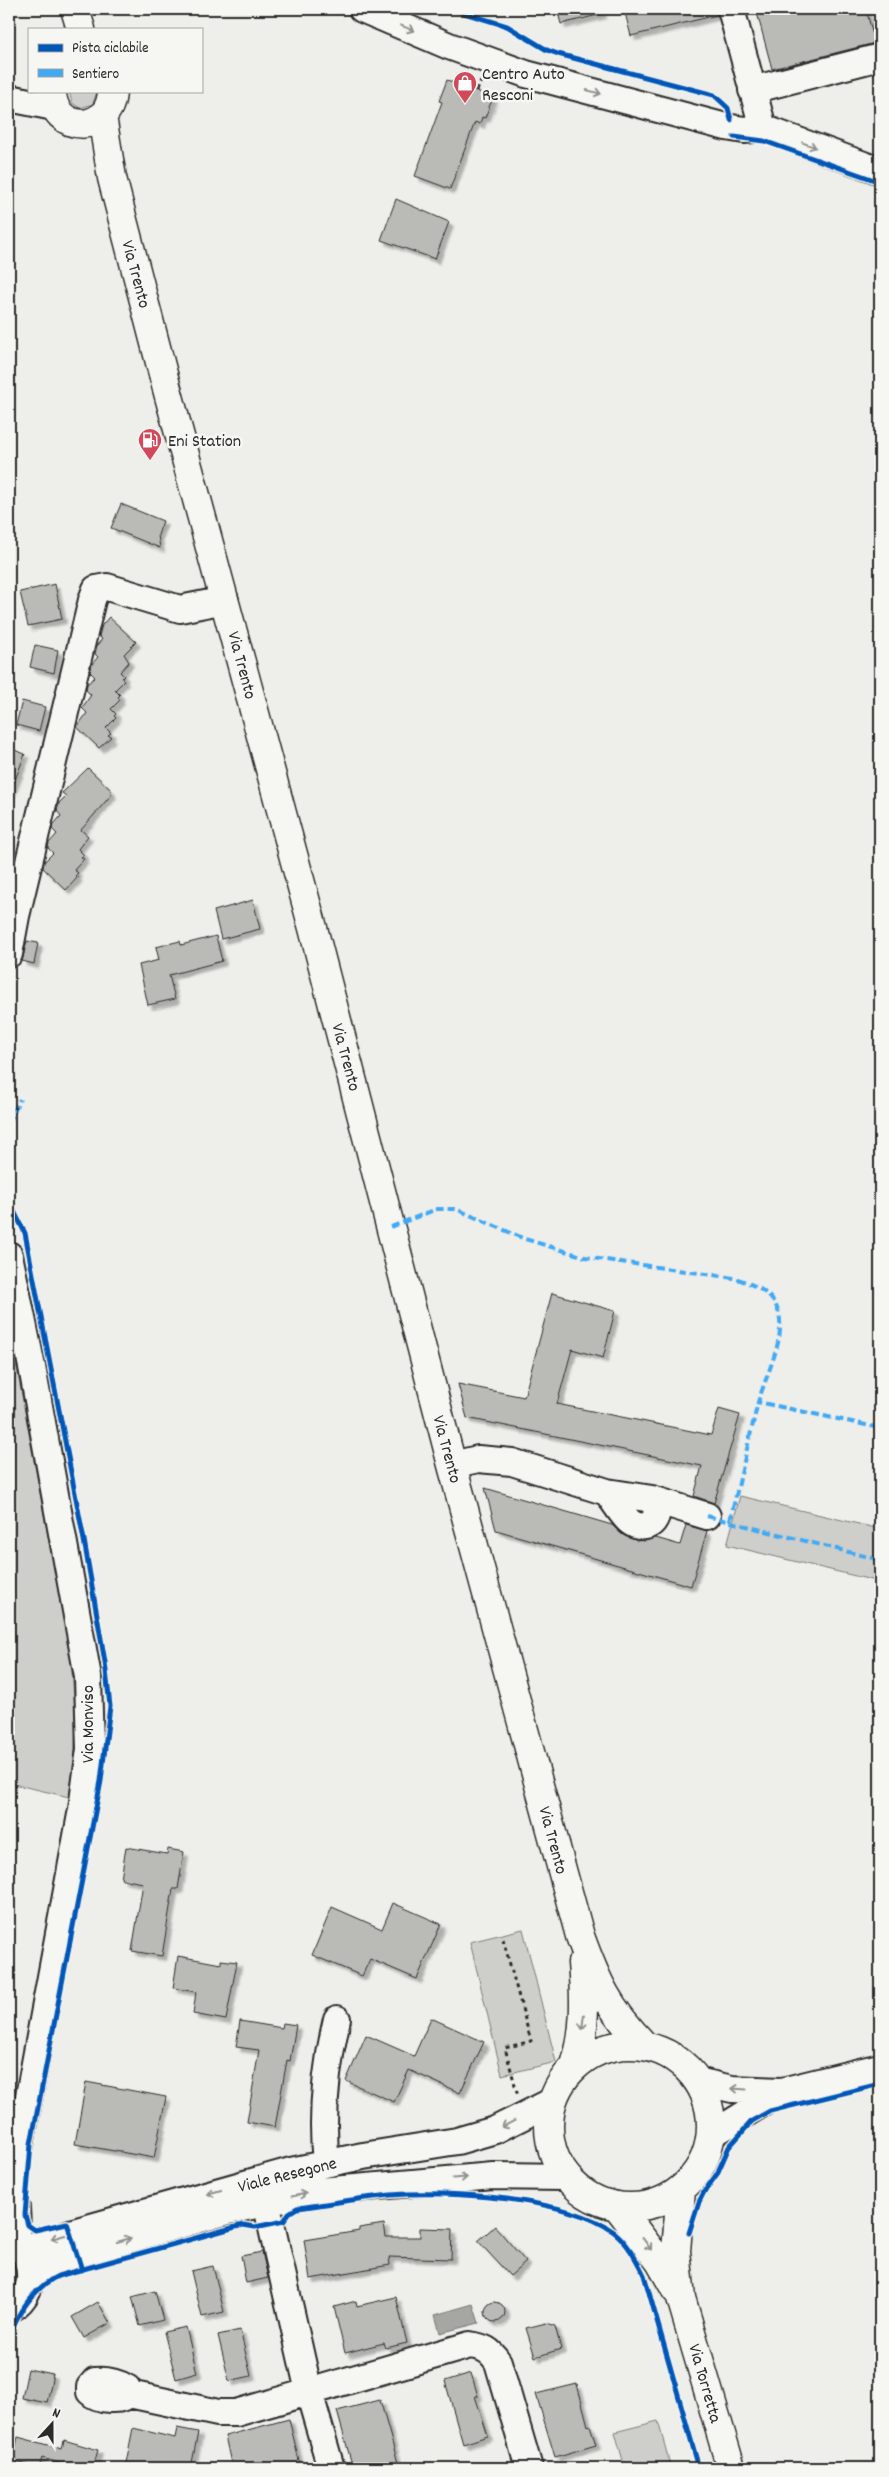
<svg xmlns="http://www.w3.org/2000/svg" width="889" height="2477" font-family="Dekko,sans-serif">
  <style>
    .green { fill: #cececa; stroke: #7c7c7a }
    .water { fill: #a6a6a3; stroke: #757573 }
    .building { fill: #babab7; stroke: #2b2b2b; filter: url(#shadow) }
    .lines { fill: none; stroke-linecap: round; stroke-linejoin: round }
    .minor-casing { stroke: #2b2b2b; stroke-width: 30 }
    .major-casing { stroke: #2b2b2b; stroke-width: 31 }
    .path { stroke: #2b2b2b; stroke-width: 3; stroke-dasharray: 4 4; stroke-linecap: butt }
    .minor { stroke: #f6f6f2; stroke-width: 26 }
    .major { stroke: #f6f6f2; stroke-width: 28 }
    .quiet { stroke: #3fa9f5; stroke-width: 4; stroke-dasharray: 8 4; stroke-linecap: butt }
    .cycleway-casing { stroke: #f6f6f2; stroke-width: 8 }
    .cycleway { stroke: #0057b8; stroke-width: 5 }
    .oneway { stroke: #90908e }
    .labels { text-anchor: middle; stroke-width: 5; stroke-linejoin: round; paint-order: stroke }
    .poi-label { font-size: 18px; fill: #2b2b2b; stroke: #f6f6f2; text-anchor: start }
    .street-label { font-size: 18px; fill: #2b2b2b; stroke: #f6f6f2 }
  </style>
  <defs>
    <filter id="shadow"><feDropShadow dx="4.5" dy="4.5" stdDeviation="1" flood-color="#0004"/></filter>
  </defs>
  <rect width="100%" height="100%" fill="#eeeeea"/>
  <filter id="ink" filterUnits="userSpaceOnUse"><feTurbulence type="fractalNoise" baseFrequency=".02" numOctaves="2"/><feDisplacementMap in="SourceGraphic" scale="10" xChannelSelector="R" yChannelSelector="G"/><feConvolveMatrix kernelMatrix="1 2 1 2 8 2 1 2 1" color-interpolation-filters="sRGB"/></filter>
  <g filter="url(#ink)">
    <path class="green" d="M69,91H97L93,104L80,108L72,103Z
      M10,1331L71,1660L76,1722L74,1764L69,1797L9,1783Z
      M740,1496L880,1529V1582L727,1545Z
      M523,1929L556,2062L502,2075L470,1942Z
      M658,2421L671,2468H625L615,2432Z"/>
    <path class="water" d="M473,2304L479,2323L440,2333L435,2315Z"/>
    <path class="building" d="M557,9H601L602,14L561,24Z
      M624,9H716L717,15L631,36Z
      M756,9H866L875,43L772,69Z
      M447,80L493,97L485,118L482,117L480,124L475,122L450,189L415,176L442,102L439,101Z
      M396,199L449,222L435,259L381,240Z
      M121,504L163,521L158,535L160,548L111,528Z
      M55,584L62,619L28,626L20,592Z
      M109,617L136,642L124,654L129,662L120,672L124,676L122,678L124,681L115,690L120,695L118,697L120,700L111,709L116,714L114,716L116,718L106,728L111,733L108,735L111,737L99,748L77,727L87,713L82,708L91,695L86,690L87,684L95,677L90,672L92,664L98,657L95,654L97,645L102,639L99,636L102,625Z
      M35,645L58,650L54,673L30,667Z
      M22,701L45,707L39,731L16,725Z
      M9,748L25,754L10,793H9Z
      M88,768L111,790L110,792L112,794L81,830L88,836L78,849L84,855L81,857L84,859L74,870L78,873L75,876L78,877L66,890L43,868L44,862L53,853L48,848L49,843L57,834L52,829L54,824L61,816L57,811L59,803L66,796L62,793Z
      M253,900L260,929L221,939L214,911Z
      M216,936L222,961L169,975L175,999L148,1005L139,965L159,960L156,947L180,941L181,945Z
      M27,941L38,943L34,964L22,961Z
      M552,1293L615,1311L603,1358L572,1349L557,1404L711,1435L719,1409L740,1415L714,1503L694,1496L702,1466L467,1418L458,1384L524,1397Z
      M485,1488L612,1525L623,1535L637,1541L656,1538L680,1545L686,1525L707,1531L691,1586L496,1530Z
      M126,1847L167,1854L168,1849L184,1852L178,1889H173L162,1956L132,1951L143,1883L121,1879Z
      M393,1903L441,1924L417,1979L370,1959L362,1976L312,1955L332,1907L382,1929Z
      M178,1956L221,1964V1960L237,1962L226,2020L193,2014L196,1992L173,1988Z
      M431,2018L484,2042L460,2093L409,2070L394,2102L346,2081L366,2035L414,2056Z
      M240,2021L282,2028L283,2023L296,2025L290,2061L287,2060L275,2127L247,2122L259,2050L236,2047Z
      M86,2082L166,2097L154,2158L75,2144Z
      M384,2224L386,2237H420V2228L452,2229L451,2259L389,2257L390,2265L310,2279L304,2240L359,2231V2228Z
      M495,2226L526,2262L510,2276L478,2241Z
      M262,2252L268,2278L246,2283L241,2256Z
      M213,2266L224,2312L202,2317L191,2271Z
      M155,2291L163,2320L140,2326L132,2297Z
      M396,2297L407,2343L386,2348L384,2343L345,2353L334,2307L356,2301L357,2306Z
      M485 2312a10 10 0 1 1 20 0a10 10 0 1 1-20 0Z
      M98,2302L110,2323L84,2338L72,2317Z
      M546,2323L555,2326L561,2349L535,2357L526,2328Z
      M186,2327L197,2373L176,2379L164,2332Z
      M240,2330L251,2376L229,2381L218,2335Z
      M28,2369L53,2374L47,2403L22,2398Z
      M471,2373L478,2396H475L488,2436L463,2444L445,2381Z
      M577,2384L588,2426L590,2425L596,2445L555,2457L536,2394Z
      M380,2400L398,2463L377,2468H353L337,2411Z
      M289,2419L300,2465L288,2468H232L225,2436Z
      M133,2428L175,2438L177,2428L198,2432L191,2468H125Z
      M18,2437L62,2449L64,2440L98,2450L93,2468H78L42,2458L39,2468L12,2461Z"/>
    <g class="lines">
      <g class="minor-casing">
        <path id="minor" d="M362,9L449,46L526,74L726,127L744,130L763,128
          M731,9L763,128L880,171
          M752,90L880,57
          M9,98L54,107
          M9,954L16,916L92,600L96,589L107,587L180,609L225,600
          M9,1255L32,1367L88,1677L90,1749L82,1809L9,2204
          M452,1465L478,1459L512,1462L607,1492L652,1499L707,1516
          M607,1492C613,1500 619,1510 626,1518C637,1531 656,1529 657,1510L652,1499
          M697,2081L732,2089L782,2091L880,2067
          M711,2135L782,2091
          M326,2163C321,2116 326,2066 337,2019
          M12,2194L16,2207L18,2246
          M266,2202L309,2392L331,2468
          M21,2250L70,2233L291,2171L363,2156L457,2141L495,2130L551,2102
          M31,2277L52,2264L77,2254L228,2211L321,2191L493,2176L565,2177
          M9,2310C27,2300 34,2282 28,2262
          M129,2394L127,2388C118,2383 106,2380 95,2381L90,2387V2392C98,2400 121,2402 129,2394L218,2413H236L470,2345C484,2347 490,2350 498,2362L529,2468"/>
      </g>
      <g class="major-casing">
        <path id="major" d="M75,9L81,29
          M52,91C52,134 111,135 112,91
          M102,116L112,178L163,374L313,928L452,1465L580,1936C597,1983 609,2009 644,2045
          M549 2126a81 81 0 1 1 162 0a81 81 0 1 1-162 0Z
          M575,2065C586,2032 585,1997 582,1963
          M681,2189L676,2251L681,2298L731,2468
          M617,2206L660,2262L676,2290"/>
      </g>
      <path class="path" d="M477,91L481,81
        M503,1939L531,2041L505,2048L518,2096"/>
      <use href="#minor" class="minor"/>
      <use href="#major" class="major"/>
      <path class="quiet" d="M9,1123L20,1099
        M391,1227L437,1209H456L525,1239L585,1257L734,1278C808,1299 775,1349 758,1402L880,1428
        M707,1516L880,1560
        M730,1521L758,1402"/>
      <g class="cycleway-casing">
        <path id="cycleway" d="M451,9L507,26L547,50L558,54L714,95L728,108L731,120
          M734,137L764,141L880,182
          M9,1201L25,1233L84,1540L105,1662L110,1706L101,1781L31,2144L25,2215L28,2225L35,2230L67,2223L82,2270
          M689,2233L699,2202L704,2192L717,2174L729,2147L752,2121L770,2111L880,2084
          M9,2337C16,2314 36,2286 58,2276L243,2225L255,2227L284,2221L289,2213L297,2208C328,2204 360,2198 391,2195C447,2190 569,2198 614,2232C628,2243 636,2259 644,2275L699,2468"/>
      </g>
      <use href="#cycleway" class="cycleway"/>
    </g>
    <defs><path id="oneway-shaft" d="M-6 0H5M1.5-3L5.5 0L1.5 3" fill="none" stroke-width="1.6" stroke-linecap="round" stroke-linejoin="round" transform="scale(1.25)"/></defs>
    <g class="oneway">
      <use href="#oneway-shaft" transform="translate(407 28) rotate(23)"/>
      <use href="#oneway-shaft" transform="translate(594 92) rotate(15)"/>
      <use href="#oneway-shaft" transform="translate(809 145) rotate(20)"/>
      <use href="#oneway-shaft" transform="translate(583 2022) rotate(97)"/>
      <use href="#oneway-shaft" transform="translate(739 2089) rotate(-176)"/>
      <use href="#oneway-shaft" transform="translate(508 2124) rotate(153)"/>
      <use href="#oneway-shaft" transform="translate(460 2178) rotate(-4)"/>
      <use href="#oneway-shaft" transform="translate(214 2192) rotate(164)"/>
      <use href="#oneway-shaft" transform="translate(299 2195) rotate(-12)"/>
      <use href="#oneway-shaft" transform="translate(58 2237) rotate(164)"/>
      <use href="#oneway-shaft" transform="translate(124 2240) rotate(-16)"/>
      <use href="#oneway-shaft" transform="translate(647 2244) rotate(54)"/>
    </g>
  </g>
  <defs>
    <g id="shop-pin" transform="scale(1.25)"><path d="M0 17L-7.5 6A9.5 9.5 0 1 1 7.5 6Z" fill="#d1495b" stroke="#f6f6f2"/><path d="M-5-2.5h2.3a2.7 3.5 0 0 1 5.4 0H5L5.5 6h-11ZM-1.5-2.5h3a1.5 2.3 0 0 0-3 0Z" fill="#fff"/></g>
    <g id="fuel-pin" transform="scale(1.25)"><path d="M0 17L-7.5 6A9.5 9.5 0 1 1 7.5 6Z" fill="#d1495b" stroke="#f6f6f2"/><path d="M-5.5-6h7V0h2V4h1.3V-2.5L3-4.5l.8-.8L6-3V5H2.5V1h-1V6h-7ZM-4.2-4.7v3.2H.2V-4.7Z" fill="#fff"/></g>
  </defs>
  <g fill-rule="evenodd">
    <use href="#shop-pin" x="465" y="83"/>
    <use href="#fuel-pin" x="150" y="440"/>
  </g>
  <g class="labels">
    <g class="poi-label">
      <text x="482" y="79">Centro Auto<tspan x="482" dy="21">Resconi</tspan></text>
      <text x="168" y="446">Eni Station</text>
    </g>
    <g class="street-label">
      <text transform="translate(137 274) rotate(75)" y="6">Via Trento</text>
      <text transform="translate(243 665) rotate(75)" y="6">Via Trento</text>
      <text transform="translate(347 1057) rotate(75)" y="6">Via Trento</text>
      <text transform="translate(448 1449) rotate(75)" y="6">Via Trento</text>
      <text transform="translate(87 1724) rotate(-90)" y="6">Via Monviso</text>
      <text transform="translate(554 1840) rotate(75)" y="6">Via Trento</text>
      <text transform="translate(287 2174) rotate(-14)" y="6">Viale Resegone</text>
      <text transform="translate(706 2383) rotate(74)" y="6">Via Torretta</text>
    </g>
  </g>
  <rect width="889" height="2477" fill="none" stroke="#f6f6f2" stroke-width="30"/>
  <rect x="15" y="15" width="859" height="2447" fill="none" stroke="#2b2b2b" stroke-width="2" filter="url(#ink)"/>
  <rect x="28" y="28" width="175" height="65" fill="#f6f6f2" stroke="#a5a5a2"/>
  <rect x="38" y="44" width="25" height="8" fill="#0057b8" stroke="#a5a5a2"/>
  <text x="72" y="52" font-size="15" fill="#2b2b2b">Pista ciclabile</text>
  <rect x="38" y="69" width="25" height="8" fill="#3fa9f5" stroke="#a5a5a2"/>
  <text x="72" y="78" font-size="15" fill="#2b2b2b">Sentiero</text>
  <g transform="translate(52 2424) rotate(21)" stroke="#f6f6f2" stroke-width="4" paint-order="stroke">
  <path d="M0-4L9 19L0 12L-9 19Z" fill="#2b2b2b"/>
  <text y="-8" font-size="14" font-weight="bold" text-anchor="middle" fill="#2b2b2b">N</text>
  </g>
</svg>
